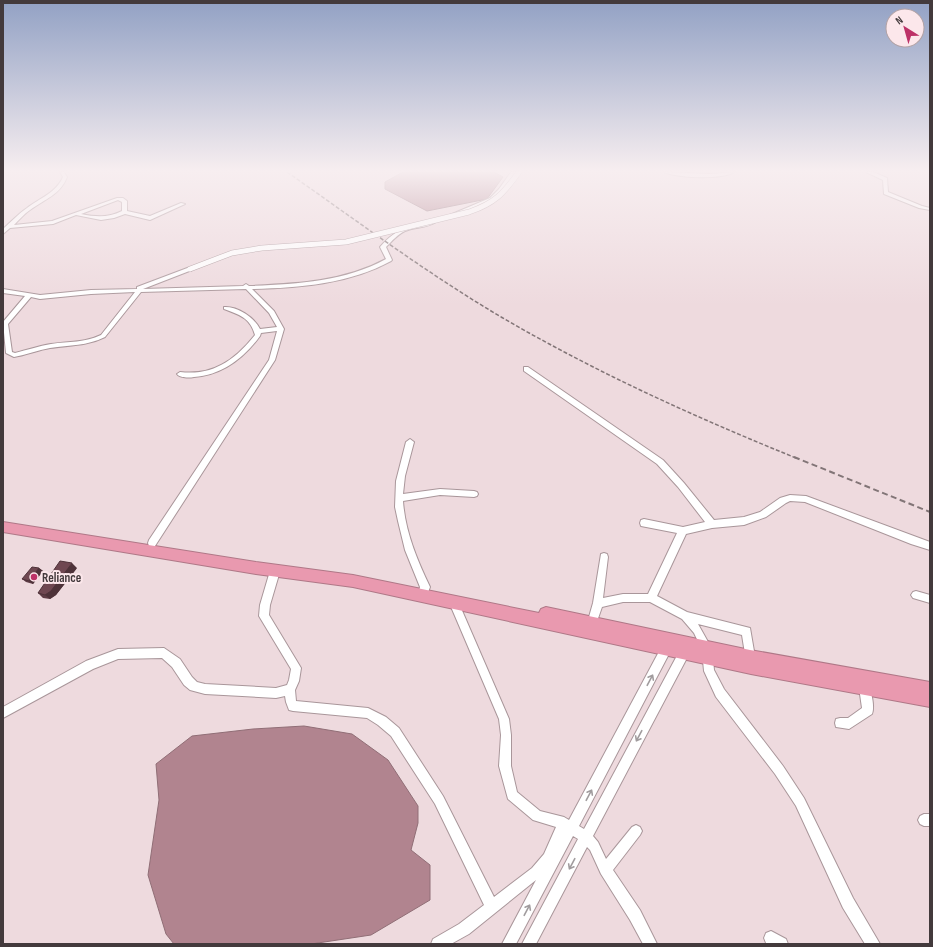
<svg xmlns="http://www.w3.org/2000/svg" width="933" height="947" font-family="'Sofia Sans Condensed',sans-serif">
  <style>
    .water { fill: #b1848f; stroke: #906e76 }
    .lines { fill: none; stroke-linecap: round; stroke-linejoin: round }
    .minor-casing { stroke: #a9969a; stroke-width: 2 }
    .highway-casing { stroke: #af7887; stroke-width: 2 }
    .minor { fill: #fff; fill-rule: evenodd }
    .highway { fill: #e999af; fill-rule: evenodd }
    .rail-far1 { stroke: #827577; stroke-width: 1.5; stroke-dasharray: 4 2; stroke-linecap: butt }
    .rail { stroke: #827577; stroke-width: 2; stroke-dasharray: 6 3.5; stroke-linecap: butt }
    .minor-bridge-casing { stroke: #a9969a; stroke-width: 6; stroke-linecap: butt }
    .minor-bridge { stroke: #fff; stroke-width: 5 }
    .wall { fill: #5f3d46 }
    .shaded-wall { fill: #4e3239 }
    .building { fill: #6f4751; stroke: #4e3239 }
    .oneway { stroke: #a19c9e }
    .poi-dot { fill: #bd3167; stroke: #fce7eb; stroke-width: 1.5 }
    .labels { text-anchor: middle; stroke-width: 4; stroke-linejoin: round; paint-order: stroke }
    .poi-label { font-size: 13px; font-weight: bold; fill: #433a3c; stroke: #fce7eb; text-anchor: start }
  </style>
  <rect width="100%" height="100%" fill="#eedade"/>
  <path class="water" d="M403,172H494L503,177L487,199L427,211L385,189V182Z
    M304,726L352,734L388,760L418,806V823L411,850L430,865V900L371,935L311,944H174L166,934L148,875L159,800L156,764L192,736L253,729Z"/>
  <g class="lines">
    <g class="minor-casing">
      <path id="minor" d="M60,172H64L67,177C60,195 45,199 30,210C24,214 19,220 14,225L52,221L117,198H123L127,201V211L150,216L181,203L185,204L150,220L125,214L114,218L101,220L76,215L53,224L10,228L3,234V229C11,222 18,214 27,208C40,198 56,193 63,177ZM118,200L122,202V211C108,218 96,217 81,214Z
        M511,172H516C509,182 503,193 494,200C482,209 464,212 450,218L445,217L490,198L499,189Z
        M664,172L710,174L735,172C721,180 678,178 664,172Z
        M866,172H873L887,178L888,192L922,206L930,208V210L919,208L884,194L883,180Z
        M431,221L436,222C427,228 415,227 405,231C398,234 392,241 386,247L392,260L391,261C349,284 299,288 252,289L274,311L284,329L275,360L155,546L152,547L149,546L148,543L149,540L269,360L277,331L261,333L260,336C244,358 222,375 194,377C189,378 180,378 177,374L180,372C213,376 235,360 255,335C250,317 239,315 224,309V307C237,306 254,317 260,329L277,327L269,313L246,289L141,292L105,337C87,346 70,345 50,348C38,350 26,355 14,357L6,353L3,322L25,296L3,293V289L40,295L91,290L137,289V287L190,267L192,268V270L143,289L243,286L246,284L249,286C295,284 344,282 386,259L380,247C399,225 408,230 431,221ZM135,292L101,335C85,343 69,341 51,344C39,346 27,350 15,353L12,352L8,324L31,297L40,299L91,294Z
        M524,367H528L663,460L684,483L714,520L744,517L760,512L780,498L790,495L806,496L930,542V550L911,544L805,502L790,501L786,503L766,517L744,525L712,528L686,534L657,596L687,612L750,628L755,657L754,660L750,662L746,660L742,635L698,624L712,649L714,670L724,689L783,766L804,798L853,898L880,944H865L843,908L796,806L775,774L716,697L704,671L702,650L694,633L682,619L650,602H623L602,607L595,627L592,629L589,627L587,624L593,603L601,554L604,553L607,554L608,557L603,598L623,594H648L677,533L641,526L640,523L641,520L644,519L683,527L705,522L678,487L657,464L524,371Z
        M410,439L414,442L405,476L403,494L440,489L474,491L477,492L478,494L477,496L474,497L440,495L403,501C405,531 417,560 430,587L426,598L423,599L420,598L418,595L420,587L405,550L398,521L395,507L396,481L406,442Z
        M275,567L278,568L280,571L270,605L269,615L301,668L299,681L295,690L296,701L368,708L386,717L399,728L443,796L494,897L532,868L544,854L556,827L533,820L508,799L499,766L501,735L499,719L449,602L451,599L454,598L457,599L509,719L511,735V766L517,792L540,811L564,817L569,820L662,646L666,644L670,646L671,649L670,652L579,826L584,829L680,650L684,648L688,650L689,653L688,656L593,836L598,842L606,859L632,827L636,825L640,827L642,831L640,835L613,870L640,910L657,944H643L630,920L601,874L590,850L587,847L536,944H522L578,839L573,836L516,944H502L536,880L469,934L451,944H431L433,939L459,924L484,905L435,804L391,736L378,725L367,718L293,711L289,710L286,702L285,696L276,698L205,694L190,690L184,685L172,667L162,658L118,659L93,669L3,718V707L86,661L118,649L164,648L180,659L192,677L197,682L205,684L276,688L287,685L289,680L291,669L259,616L260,605L270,571L272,568Z
        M916,591L930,595V603L913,598L911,595L913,592Z
        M864,682L868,683C871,691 875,706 872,714L849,729L836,727L835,723L836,719L840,718H848L862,708L859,687L860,683Z
        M924,814H930V826H924L920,824L918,820L920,816Z
        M771,931L786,939L788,944H768L766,943L764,938L766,933Z"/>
    </g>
    <g class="highway-casing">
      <path id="highway" d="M3,522L256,562L353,575L539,613L541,609L546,607L750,650L930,682V707L751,674L353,587L256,574L3,532Z"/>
    </g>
    <use href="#minor" class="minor"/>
    <use href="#highway" class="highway"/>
    <path class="rail-far1" d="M287,172C370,230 452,292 542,340C624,385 710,423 796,458"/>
    <path class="rail" d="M794,457L930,512"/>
    <g class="minor-bridge-casing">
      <path id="minor-bridge" d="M190,269L232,253L262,248L346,242L469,212C495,203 503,194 519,172"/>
    </g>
    <use href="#minor-bridge" class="minor-bridge"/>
  </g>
  <path class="wall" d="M39,568L43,571L33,584L26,582L22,579Z
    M77,568L56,595L50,599L43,598L38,593Z"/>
  <path class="shaded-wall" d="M72,563L77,568L56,595L50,599L45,595Z
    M39,568L43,571L33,584L29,581Z"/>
  <path class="building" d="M60,561L72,563L51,591L45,595L38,593Z
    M32,567L39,568L29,581L22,579Z"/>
  <defs><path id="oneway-shaft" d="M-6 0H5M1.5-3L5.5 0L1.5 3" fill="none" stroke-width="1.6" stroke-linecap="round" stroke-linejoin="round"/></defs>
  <g class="oneway">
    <use href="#oneway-shaft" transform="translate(650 680) rotate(-62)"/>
    <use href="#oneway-shaft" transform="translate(639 736) rotate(118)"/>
    <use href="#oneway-shaft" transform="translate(589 795) rotate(-62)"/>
    <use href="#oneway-shaft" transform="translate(572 864) rotate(118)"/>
    <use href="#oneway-shaft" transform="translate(527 910) rotate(-62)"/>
  </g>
  <linearGradient id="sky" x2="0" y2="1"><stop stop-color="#92a1c4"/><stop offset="0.56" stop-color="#f7eef0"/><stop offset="1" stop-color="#f7eef0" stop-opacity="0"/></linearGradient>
  <rect width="933" height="305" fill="url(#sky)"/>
  <circle class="poi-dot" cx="34" cy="577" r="4"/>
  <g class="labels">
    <g class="poi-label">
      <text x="42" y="582">Reliance</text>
    </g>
  </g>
  <rect width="933" height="947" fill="none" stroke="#433a3c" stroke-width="8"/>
  <g transform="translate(905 28) rotate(323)"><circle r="19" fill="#fce7eb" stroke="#b2a2a5"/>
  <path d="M0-3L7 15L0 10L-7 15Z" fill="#bd3167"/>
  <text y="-6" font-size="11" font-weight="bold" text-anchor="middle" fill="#433a3c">N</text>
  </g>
</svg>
